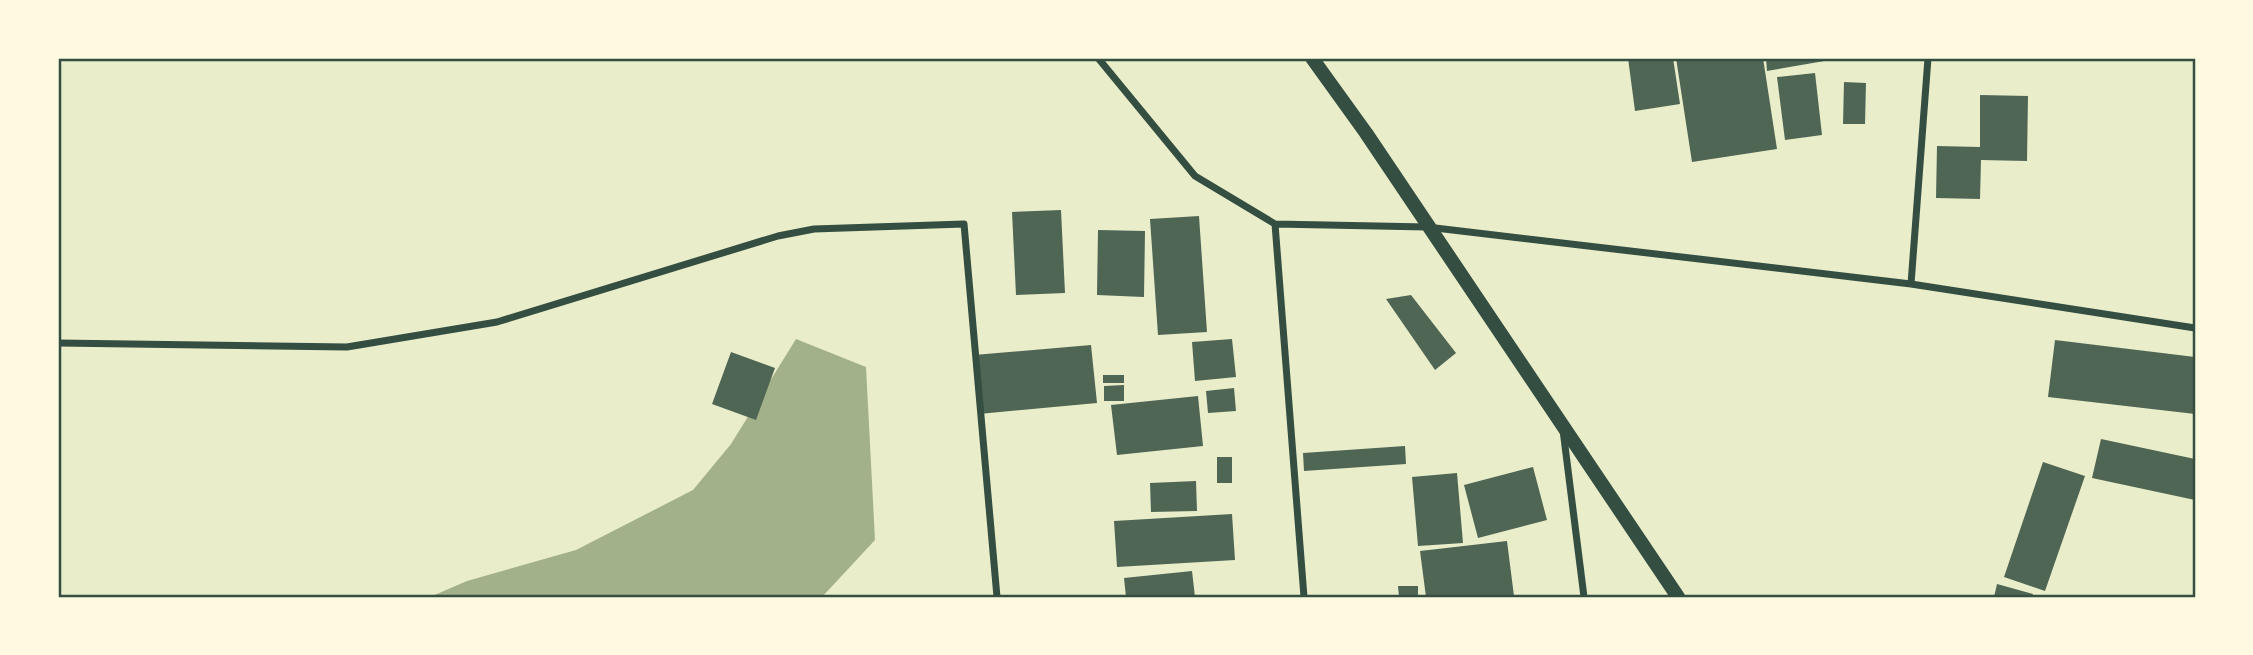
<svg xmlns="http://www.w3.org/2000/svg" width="2253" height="655" font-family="'Libre Baskerville',serif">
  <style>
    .water { fill: #a3b18a }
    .building { fill: #4f6655 }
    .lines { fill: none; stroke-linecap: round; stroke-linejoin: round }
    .minor { stroke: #344e41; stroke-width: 7 }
    .secondary { stroke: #344e41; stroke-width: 14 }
    .neatline { fill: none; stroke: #344e41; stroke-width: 2.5 }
  </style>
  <rect width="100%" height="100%" fill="#e9edc9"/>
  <path class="water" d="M796,339L866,367L875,540L822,597H430L467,581L576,550L693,490L731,444Z"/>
  <path class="building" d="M1628,58H1673L1680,104L1635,111Z
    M1676,58H1763L1777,149L1692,162Z
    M1766,58H1836V59L1767,71Z
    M1815,73L1822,135L1785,140L1777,77Z
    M1844,82L1866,83L1865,124H1843Z
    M1980,95L2028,96L2027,161L1981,160L1980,199L1936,198L1937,146L1980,147Z
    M1061,210L1065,293L1016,295L1012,212Z
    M1199,216L1207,332L1158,335L1150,219Z
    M1098,230L1145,231L1144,297L1097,295Z
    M1411,295L1456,353L1435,370L1386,299Z
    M1232,339L1236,377L1195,381L1192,342Z
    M2055,340L2195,357V414L2048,397Z
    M1091,345L1097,403L979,414L974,355Z
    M731,352L775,368L756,420L712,404Z
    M1103,375H1124V383H1103Z
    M1124,385V401H1104V386Z
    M1234,388L1236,411L1208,413L1206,391Z
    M1198,396L1203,446L1117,455L1111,405Z
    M2101,439L2195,459V500L2092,478Z
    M1405,446L1406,464L1304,471L1303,453Z
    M1217,457H1232V483H1217Z
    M2043,462L2085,476L2045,591L2004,577Z
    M1533,467L1547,520L1478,538L1464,485Z
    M1457,473L1463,543L1418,546L1412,477Z
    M1196,481L1197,511L1151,512L1150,483Z
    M1232,514L1235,560L1117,567L1114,521Z
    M1507,541L1514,596L1426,597L1420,551Z
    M1192,571L1195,597H1126L1124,578Z
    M1997,584L2033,594L2032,597H1994Z
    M1398,586H1418V597H1399Z"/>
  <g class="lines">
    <path class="minor" d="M1098,58L1195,176L1275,224L1427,227L1911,284L2195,328
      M1275,224L1304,597
      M1911,284L1928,58
      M58,343L347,347L497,322L778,236L814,229L964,224L997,597
      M1563,430L1584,597"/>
    <path class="secondary" d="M1312,58L1366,133L1678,597"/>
  </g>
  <rect width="2253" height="655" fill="none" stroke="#fefae0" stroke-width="119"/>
  <rect x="60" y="60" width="2134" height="536" class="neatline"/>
</svg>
